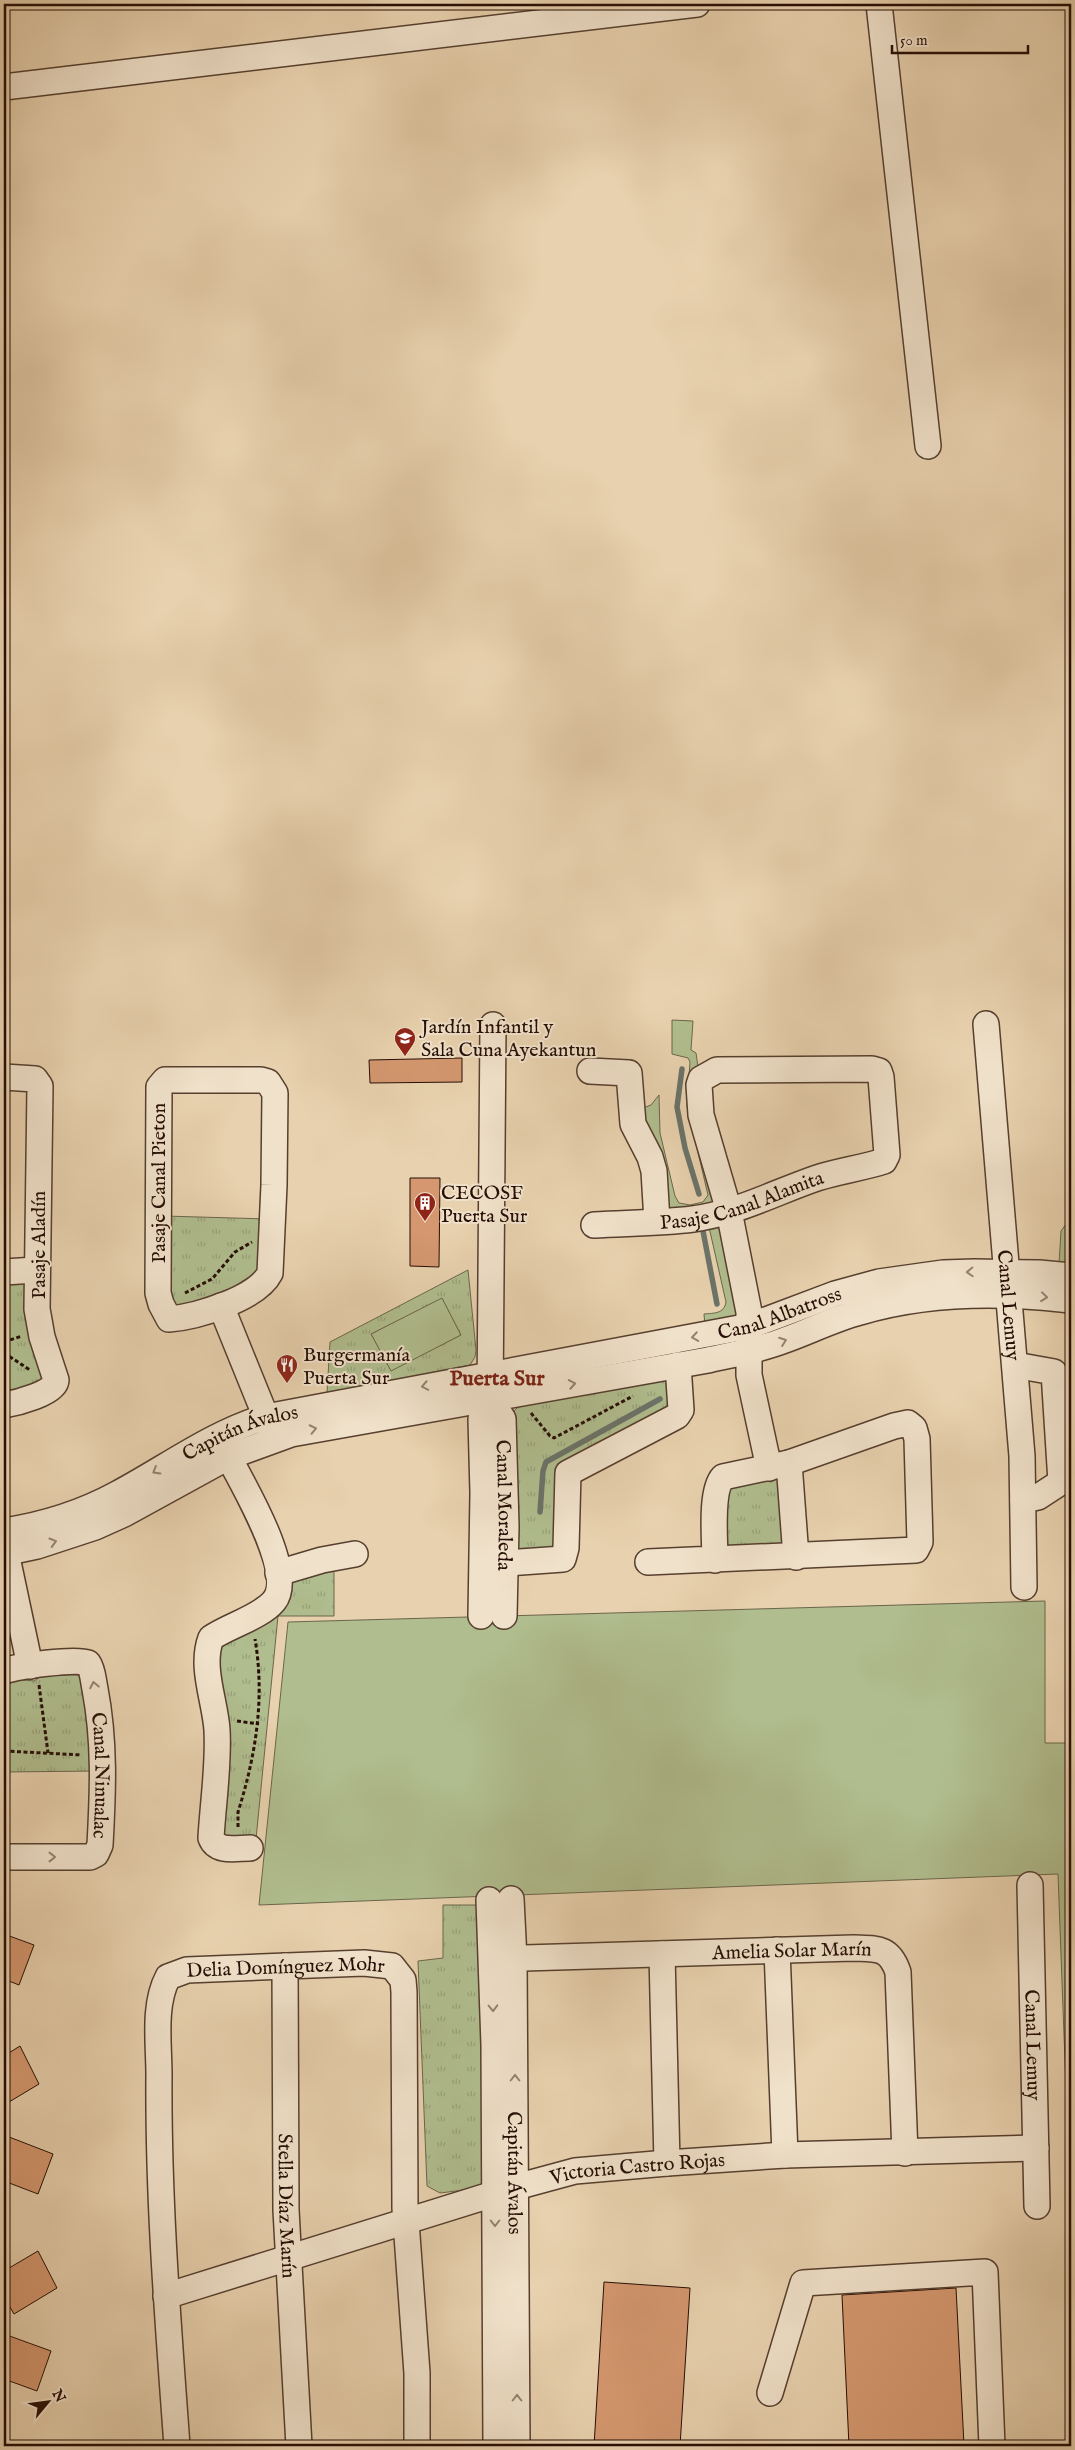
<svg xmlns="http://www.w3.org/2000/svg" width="1075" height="2450" font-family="'IM FELL English',serif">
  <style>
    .grass { fill: #b0bd8e; stroke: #6b664a }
    .park { fill: url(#park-tufts); stroke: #6b664a; fill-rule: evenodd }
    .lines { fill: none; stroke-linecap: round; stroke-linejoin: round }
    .stream { stroke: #6a7369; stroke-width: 5.5 }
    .building { fill: #d4976f; stroke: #260e05 }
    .minor-casing { stroke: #563f2f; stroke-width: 28 }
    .path { stroke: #260e05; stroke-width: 3; stroke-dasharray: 4 2.5; stroke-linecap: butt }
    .minor { stroke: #f0e1ca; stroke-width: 25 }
    .oneway { stroke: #958271 }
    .labels { text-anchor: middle; stroke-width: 4; stroke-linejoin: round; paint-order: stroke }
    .poi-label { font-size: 20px; fill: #260e05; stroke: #f0e1ca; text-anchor: start }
    .street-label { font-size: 20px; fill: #260e05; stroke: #f0e1ca }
    .quarter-label { font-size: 22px; font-weight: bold; fill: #7a1f14; stroke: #f0e1ca }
  </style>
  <defs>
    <pattern id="park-tufts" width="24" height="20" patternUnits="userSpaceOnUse" patternTransform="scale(1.25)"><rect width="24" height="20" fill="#b0bd8e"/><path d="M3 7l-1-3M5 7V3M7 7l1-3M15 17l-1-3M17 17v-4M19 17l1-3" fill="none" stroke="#97a179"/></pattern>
  </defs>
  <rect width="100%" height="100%" fill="#e8d1ae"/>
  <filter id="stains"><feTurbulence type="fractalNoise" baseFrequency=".004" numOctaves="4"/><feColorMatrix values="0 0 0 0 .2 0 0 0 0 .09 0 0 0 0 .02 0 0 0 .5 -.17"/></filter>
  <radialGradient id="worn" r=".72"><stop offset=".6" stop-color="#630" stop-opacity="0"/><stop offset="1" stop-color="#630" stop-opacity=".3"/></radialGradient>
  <path class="grass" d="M672,1020L693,1021L691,1050L696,1053L698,1067L694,1069L692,1085L714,1191V1205L668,1215L638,1110L651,1105L659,1095L660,1133L675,1196L679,1203L690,1205L703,1202L708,1195L687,1106L690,1062L688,1058L672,1054Z
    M1071,1217V1265L1059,1264L1061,1231Z
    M719,1225L737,1314L734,1318L705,1326L704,1314C714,1313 724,1314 726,1302L709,1227Z
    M442,1297L461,1335L391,1372L371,1334Z
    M1045,1601V1743H1071V2222L1058,1874L259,1905L288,1622Z"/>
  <path class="park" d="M164,1216L268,1219L258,1271L232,1288L183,1305L171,1304Z
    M468,1270L476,1350L475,1357L470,1365L327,1393L330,1342ZM442,1298L461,1335L391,1371L371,1334Z
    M25,1276L50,1380L4,1398V1277Z
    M672,1377L677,1406L573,1464L561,1548L516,1552L514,1416V1411L521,1404Z
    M779,1478L790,1543L729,1555L719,1514L724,1486L763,1480L771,1482Z
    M334,1570V1616H278L256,1839L223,1842L215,1654L289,1582Z
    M82,1669L97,1771L4,1772V1681L20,1677L24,1680L34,1681L44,1674Z
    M443,1905H479L486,2176L480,2188L440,2193L427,2186L418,1961L443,1958Z"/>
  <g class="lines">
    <path class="stream" d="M682,1069L677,1107L685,1148L699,1194
      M703,1231L717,1304
      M540,1512L543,1471L546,1462L660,1399"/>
  </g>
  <path class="building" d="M462,1058V1082L370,1083L369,1060Z
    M410,1178H440L439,1267L410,1266Z
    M4,1934L34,1945L19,1985L4,1979Z
    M20,2046L39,2084L4,2105V2074L9,2071L4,2062V2056Z
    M4,2135L53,2154L38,2194L4,2181Z
    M38,2251L57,2288L14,2314L4,2297V2271Z
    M604,2282L690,2288L680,2446H594Z
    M956,2288L964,2445L849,2446L842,2295Z
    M4,2334L51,2351L37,2391L4,2379Z"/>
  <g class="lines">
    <g class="minor-casing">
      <g id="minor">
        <path d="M879,4L928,446"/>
        <path d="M4,87L697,4"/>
        <path id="s1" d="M986,1024L1022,1456L1024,1587"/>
        <path d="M590,1071L629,1073L633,1124L650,1157L654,1171L657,1221"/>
        <path d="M4,1077L35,1079L40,1086L37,1309L42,1337L56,1380C56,1393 16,1403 4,1405"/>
        <path d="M165,1080H261L268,1082L275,1093L274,1185L270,1273C257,1299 196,1317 169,1319L161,1304L158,1293L159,1087Z"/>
        <path id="s2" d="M594,1225C627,1223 661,1223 693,1219C737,1213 776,1192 817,1178C839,1171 862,1168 884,1161L887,1155L881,1077L879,1071L872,1069L717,1070L701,1079L699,1085L701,1115L729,1211L749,1312V1375L769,1468"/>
        <path d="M4,1272L36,1270"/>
        <path d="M221,1306L272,1432"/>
        <path d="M1015,1365L1054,1372L1061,1482L1038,1497L1023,1500"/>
        <path id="s3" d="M490,1399L503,1419L506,1526L504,1616"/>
        <path d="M221,1443C236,1473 298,1572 274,1601C261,1617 228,1626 211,1638C200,1667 215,1700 217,1730C219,1765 213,1802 211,1838C217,1853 236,1848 250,1848"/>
        <path d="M789,1463L796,1557"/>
        <path id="s4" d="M4,1531C43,1525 82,1513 117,1494C166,1468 212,1433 266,1417L750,1326L835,1294L879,1282L943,1273L974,1272L1039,1273L1071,1276"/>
        <path d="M4,1543L30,1666"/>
        <path d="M4,1553L37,1546L95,1527L124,1514L228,1457L291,1434L708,1360C734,1354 760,1350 785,1340C810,1331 834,1319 860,1312C927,1292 1002,1292 1071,1300"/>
        <path d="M648,1562L916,1550L920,1542L917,1439L914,1428L908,1423L894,1426L789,1463L723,1477C710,1491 715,1541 715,1560"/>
        <path d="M506,1563L563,1559L566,1548L568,1473L677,1416L681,1410L678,1365"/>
        <path d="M278,1573L322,1560L355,1554"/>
        <path d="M481,1616L483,1493L481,1419L490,1399L493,1025"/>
        <path id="s5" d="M4,1671C17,1666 76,1658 88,1663C93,1670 93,1680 95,1689C105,1742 103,1791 100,1845L96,1854L90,1857H4"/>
        <path id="s6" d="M1030,1885L1037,2206"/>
        <path id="s7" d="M511,1899L514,1959L517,2446"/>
        <path d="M489,1900L494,2045L496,2446"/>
        <path d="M777,1950L785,2155"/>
        <path d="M662,1954L667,2163"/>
        <path id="s8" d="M492,1959L853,1948C876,1949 889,1946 898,1972L905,2153"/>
        <path id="s9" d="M285,1966L286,2210L299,2446"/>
        <path id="s10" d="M166,2296L516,2187L575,2171L667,2163L785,2155L1036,2148"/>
        <path d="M770,2393L803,2283L985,2272L992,2446"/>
        <path id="s11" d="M177,2446C168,2322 158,2199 159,2075C159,2044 153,2005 168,1977L187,1970L364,1963L392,1966L403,1980L404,1992L405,2208L417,2373V2446"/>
      </g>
    </g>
    <path class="path" d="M185,1293L212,1279L235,1252L252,1242
      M4,1342L22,1336
      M4,1353L30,1370
      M531,1413L550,1436L554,1438L633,1396
      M39,1685L48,1753
      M237,1721L259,1724
      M4,1751L82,1755
      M238,1827V1812C256,1755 265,1698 255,1639"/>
    <use href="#minor" class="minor"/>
  </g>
  <defs><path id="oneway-chevron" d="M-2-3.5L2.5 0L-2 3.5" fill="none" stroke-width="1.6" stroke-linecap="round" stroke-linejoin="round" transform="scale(1.25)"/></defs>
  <g class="oneway">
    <use href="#oneway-chevron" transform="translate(970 1272) rotate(178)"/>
    <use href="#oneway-chevron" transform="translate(1044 1297) rotate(6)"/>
    <use href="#oneway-chevron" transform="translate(695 1337) rotate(171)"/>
    <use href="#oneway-chevron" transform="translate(783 1341) rotate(-20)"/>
    <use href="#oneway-chevron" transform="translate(572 1384) rotate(-10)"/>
    <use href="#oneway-chevron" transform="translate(425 1386) rotate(169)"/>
    <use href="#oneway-chevron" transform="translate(313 1429) rotate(-12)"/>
    <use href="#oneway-chevron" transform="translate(156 1471) rotate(149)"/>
    <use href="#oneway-chevron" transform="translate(53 1542) rotate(-16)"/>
    <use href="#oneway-chevron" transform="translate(94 1685) rotate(-101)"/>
    <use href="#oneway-chevron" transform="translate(52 1857)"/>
    <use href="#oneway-chevron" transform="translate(493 2008) rotate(89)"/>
    <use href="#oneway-chevron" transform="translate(515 2078) rotate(-90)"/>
    <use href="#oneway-chevron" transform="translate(495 2223) rotate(90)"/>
    <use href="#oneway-chevron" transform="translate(517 2398) rotate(-90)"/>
  </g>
  <defs>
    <g id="school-pin" transform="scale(1.125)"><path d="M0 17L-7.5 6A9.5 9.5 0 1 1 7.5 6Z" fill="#8f2418" stroke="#f0e1ca"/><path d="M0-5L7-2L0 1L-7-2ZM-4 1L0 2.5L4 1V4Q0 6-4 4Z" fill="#fff"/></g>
    <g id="building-pin" transform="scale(1.125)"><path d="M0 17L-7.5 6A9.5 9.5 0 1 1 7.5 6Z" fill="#8f2418" stroke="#f0e1ca"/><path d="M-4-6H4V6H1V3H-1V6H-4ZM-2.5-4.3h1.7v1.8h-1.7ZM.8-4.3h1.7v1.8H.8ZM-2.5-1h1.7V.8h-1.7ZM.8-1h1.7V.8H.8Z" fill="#fff"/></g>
    <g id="restaurant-pin" transform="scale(1.125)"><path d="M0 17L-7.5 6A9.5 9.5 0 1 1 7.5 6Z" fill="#8f2418" stroke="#f0e1ca"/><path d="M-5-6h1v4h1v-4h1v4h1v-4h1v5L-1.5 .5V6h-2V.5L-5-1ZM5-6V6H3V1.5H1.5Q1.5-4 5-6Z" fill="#fff"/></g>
  </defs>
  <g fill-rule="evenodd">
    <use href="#school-pin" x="405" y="1038"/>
    <use href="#building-pin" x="425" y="1203"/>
    <use href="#restaurant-pin" x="287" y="1365"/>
  </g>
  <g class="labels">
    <g class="poi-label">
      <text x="421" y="1033">Jardín Infantil y<tspan x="421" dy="23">Sala Cuna Ayekantun</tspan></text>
      <text x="441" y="1199">CECOSF<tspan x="441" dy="23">Puerta Sur</tspan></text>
      <text x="303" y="1361">Burgermanía<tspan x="303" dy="23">Puerta Sur</tspan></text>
    </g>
    <g class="street-label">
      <text transform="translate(158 1183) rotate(-90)" y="7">Pasaje Canal Pieton</text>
      <text dy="7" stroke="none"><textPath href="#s2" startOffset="151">Pasaje Canal Alamita</textPath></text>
      <text transform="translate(38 1245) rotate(-90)" y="7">Pasaje Aladín</text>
      <text dy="7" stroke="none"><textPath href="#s1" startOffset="282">Canal Lemuy</textPath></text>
      <text dy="7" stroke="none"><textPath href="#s4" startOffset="812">Canal Albatross</textPath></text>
      <text dy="7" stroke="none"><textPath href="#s4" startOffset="258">Capitán Ávalos</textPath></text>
      <text dy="7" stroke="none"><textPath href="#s3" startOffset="110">Canal Moraleda</textPath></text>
      <text dy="7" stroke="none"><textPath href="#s5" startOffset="199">Canal Ninualac</textPath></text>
      <text dy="7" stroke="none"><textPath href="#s8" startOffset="300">Amelia Solar Marín</textPath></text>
      <text dy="7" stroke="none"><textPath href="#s11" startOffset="590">Delia Domínguez Mohr</textPath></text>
      <text dy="7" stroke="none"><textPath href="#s6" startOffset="160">Canal Lemuy</textPath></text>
      <text dy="7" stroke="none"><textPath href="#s10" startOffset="490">Victoria Castro Rojas</textPath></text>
      <text dy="7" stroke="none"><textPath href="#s7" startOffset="274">Capitán Ávalos</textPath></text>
      <text dy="7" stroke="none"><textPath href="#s9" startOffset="240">Stella Díaz Marín</textPath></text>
    </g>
    <g class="quarter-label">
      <text x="497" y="1385">Puerta Sur</text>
    </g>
  </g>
  <rect width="1075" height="2450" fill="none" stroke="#e8d1ae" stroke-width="20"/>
  <rect x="5" y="5" width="1065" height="2440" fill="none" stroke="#260e05" stroke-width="2.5"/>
  <rect x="10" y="10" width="1055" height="2430" fill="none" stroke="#260e05"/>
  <g transform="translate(48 2402) rotate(61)" stroke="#f0e1ca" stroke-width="4" paint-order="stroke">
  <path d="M0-4L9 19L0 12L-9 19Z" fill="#260e05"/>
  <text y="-8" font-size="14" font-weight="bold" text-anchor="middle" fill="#260e05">N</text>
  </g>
  <path d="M892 45v8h136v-8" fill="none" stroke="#260e05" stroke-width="2.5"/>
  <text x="900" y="45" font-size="15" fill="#260e05" stroke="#f0e1ca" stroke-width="4" paint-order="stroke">50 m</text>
  <rect width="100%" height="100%" filter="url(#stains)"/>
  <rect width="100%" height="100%" fill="url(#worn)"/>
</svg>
